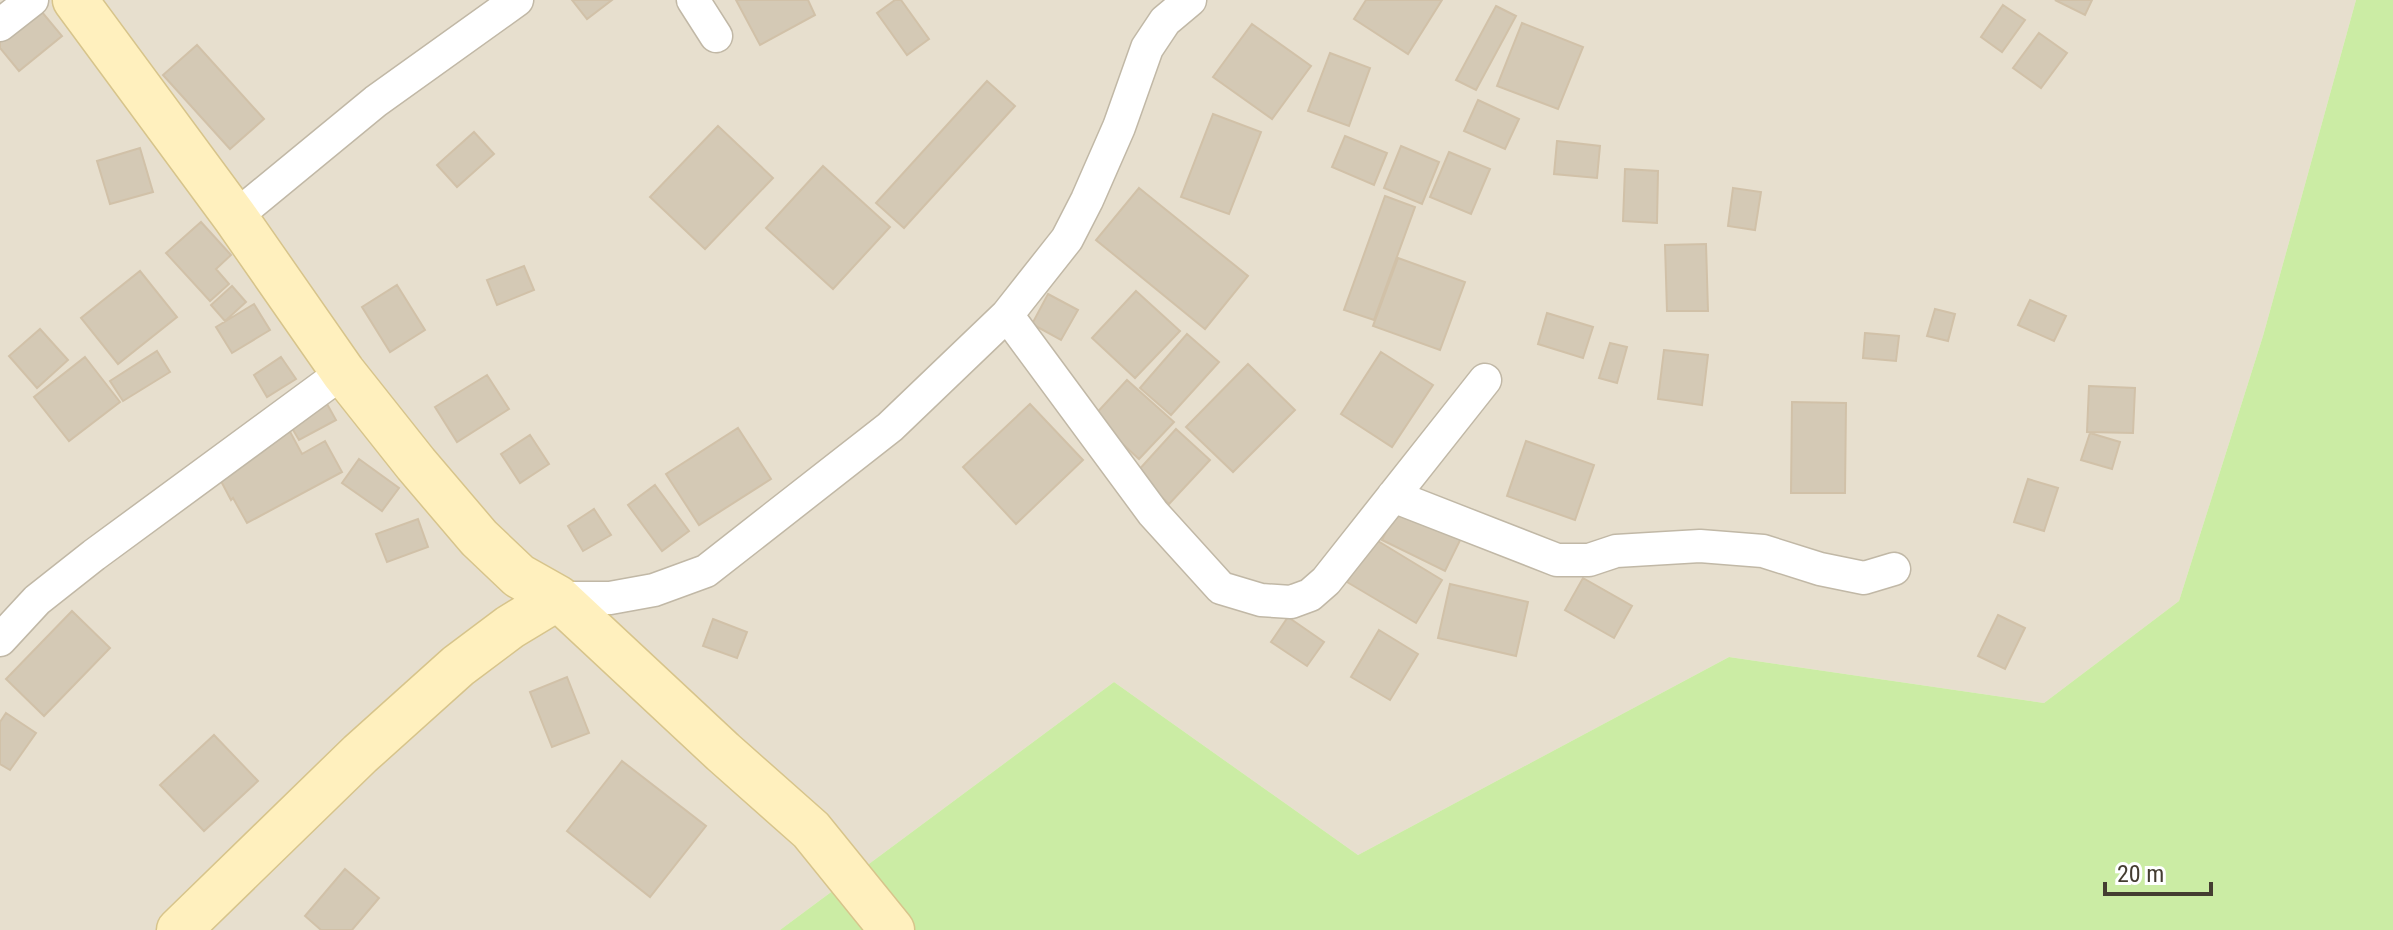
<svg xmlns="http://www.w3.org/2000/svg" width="2393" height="930" font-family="'Roboto Condensed',sans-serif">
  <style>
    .residential { fill: #e7dfce }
    .green { fill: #cbeca4 }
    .building { fill: #d4c9b5; stroke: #d1c1a8; stroke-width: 2 }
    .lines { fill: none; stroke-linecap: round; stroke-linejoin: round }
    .street-casing { stroke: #c1b8a6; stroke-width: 35 }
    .secondary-casing { stroke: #d7c48b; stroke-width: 47 }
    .street { stroke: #fff; stroke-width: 32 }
    .secondary { stroke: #fff0be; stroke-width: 44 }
  </style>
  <rect width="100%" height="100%" fill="#f3ede1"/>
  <path class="residential" d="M0,0H2356L2263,336L2179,601L2044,703L1729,657L1358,855L1114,682L780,930H0Z"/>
  <path class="green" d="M2356,0H2393V930H780L1114,682L1358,855L1729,657L2044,703L2179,601L2263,336Z"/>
  <path class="building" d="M32,0L62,36L19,71L0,48V26Z
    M572,0H612L587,19Z
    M736,0H808L815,15L760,45Z
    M895,0H901L929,39L907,55L877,13Z
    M1366,0H1442L1408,54L1354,19Z
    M2055,0H2092L2085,15Z
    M2003,5L2025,20L2002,52L1981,37Z
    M1496,6L1516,16L1476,90L1456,80Z
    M1522,23L1583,47L1558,109L1497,86Z
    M1252,24L1311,66L1272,119L1213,77Z
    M2039,33L2067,53L2041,88L2013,68Z
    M197,45L264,119L230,149L163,75Z
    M1330,53L1370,68L1349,126L1308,111Z
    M987,81L1015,106L904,228L876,203Z
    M1478,100L1519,119L1505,149L1464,131Z
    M1213,114L1261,132L1229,214L1181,197Z
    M718,126L773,178L705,249L650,197Z
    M474,132L494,154L457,187L437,165Z
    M1345,136L1387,153L1374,185L1332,167Z
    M1557,141L1600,146L1597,178L1554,174Z
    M1401,146L1439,162L1422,204L1384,188Z
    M140,148L153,192L110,204L97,161Z
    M1449,152L1490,169L1471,214L1430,197Z
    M823,166L890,227L833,289L766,228Z
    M1625,169L1658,171L1657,223L1623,221Z
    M1139,188L1248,276L1205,329L1096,240Z
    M1733,188L1761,192L1755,230L1728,226Z
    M1385,196L1415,207L1374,320L1344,310Z
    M201,222L231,255L216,269L229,284L210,301L166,253Z
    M1706,244L1708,311H1667L1665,245Z
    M1398,258L1465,282L1440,350L1373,326Z
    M524,266L534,290L497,305L487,280Z
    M140,271L177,317L118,364L81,318Z
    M397,285L425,330L390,352L362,307Z
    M232,286L246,302L225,321L211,305Z
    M1136,291L1180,331L1135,378L1092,338Z
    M1048,294L1078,310L1061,340L1032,324Z
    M2030,300L2066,316L2054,341L2018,325Z
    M254,304L270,330L232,353L216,327Z
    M1935,309L1955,314L1948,341L1927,336Z
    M1547,313L1593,327L1583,358L1538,344Z
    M40,329L68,360L37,388L9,356Z
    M1865,333L1899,336L1896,361L1863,358Z
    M1187,334L1219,362L1171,415L1140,388Z
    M1610,343L1627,347L1617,383L1599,378Z
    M1664,350L1708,355L1702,405L1658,399Z
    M157,351L170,372L123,401L110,381Z
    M1381,352L1433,385L1392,447L1341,414Z
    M85,357L120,402L69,441L34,397Z
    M281,357L296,379L267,397L254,375Z
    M1248,364L1295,410L1233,472L1186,427Z
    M487,375L509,409L457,442L435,407Z
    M1127,380L1174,422L1139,459L1093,417Z
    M2089,386L2135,388L2133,433L2087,432Z
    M322,395L336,420L299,440L285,416Z
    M1792,402L1846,403L1845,493H1791Z
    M1030,404L1083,460L1016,524L963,467Z
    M288,428L302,454L325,441L342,472L247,523L233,498L231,500L214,468Z
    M738,428L771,479L699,525L666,474Z
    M1176,429L1210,460L1169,504L1136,473Z
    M2090,433L2120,442L2112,469L2081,460Z
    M530,435L549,464L520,483L501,454Z
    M1526,441L1594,465L1575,520L1507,496Z
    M359,459L399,488L382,511L342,483Z
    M2028,479L2058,488L2044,531L2014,522Z
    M655,485L689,531L662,551L628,505Z
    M1407,489L1470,520L1445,571L1382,540Z
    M594,509L611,535L583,551L568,526Z
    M418,519L428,547L387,562L376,534Z
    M1373,538L1442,580L1416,623L1347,582Z
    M1583,578L1632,606L1614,638L1565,610Z
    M1450,584L1528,602L1516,656L1438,638Z
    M72,611L110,648L44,716L6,679Z
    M1998,615L2025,628L2005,669L1978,656Z
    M1288,617L1324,642L1307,666L1271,642Z
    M713,619L747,632L737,658L703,646Z
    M1379,630L1418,654L1390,700L1351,677Z
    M567,677L589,733L552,747L530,692Z
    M6,713L36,733L10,770L0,764V722Z
    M214,735L258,781L204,831L160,785Z
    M622,761L706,826L650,897L567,831Z
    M345,869L379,898L352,930H321L305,916Z"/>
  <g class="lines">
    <g class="street-casing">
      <path id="street" d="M693,0L716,36
        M0,25L32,0
        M235,217L376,101L517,0
        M1007,315L1153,513L1221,588L1261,600L1291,602L1310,595L1326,581L1485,380
        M1393,496L1557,560H1589L1616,551L1700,546L1763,551L1820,569L1864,578L1894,569
        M558,598H610L654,590L706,571L890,427L1007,315L1067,239L1087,200L1119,127L1147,48L1165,21L1190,0
        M0,640L37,600L94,555L343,372"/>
    </g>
    <g class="secondary-casing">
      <path id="secondary" d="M75,0L235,217L343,372L416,464L479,538L519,576L558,598L723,752L811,830L892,930
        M179,930L360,754L458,666L510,627L558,598"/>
    </g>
    <use href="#street" class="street"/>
    <use href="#secondary" class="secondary"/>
  </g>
  <path d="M2105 882v12h106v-12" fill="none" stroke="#443d31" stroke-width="4"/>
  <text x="2117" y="882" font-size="24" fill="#443d31" stroke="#ffffff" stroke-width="6" paint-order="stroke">20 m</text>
</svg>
